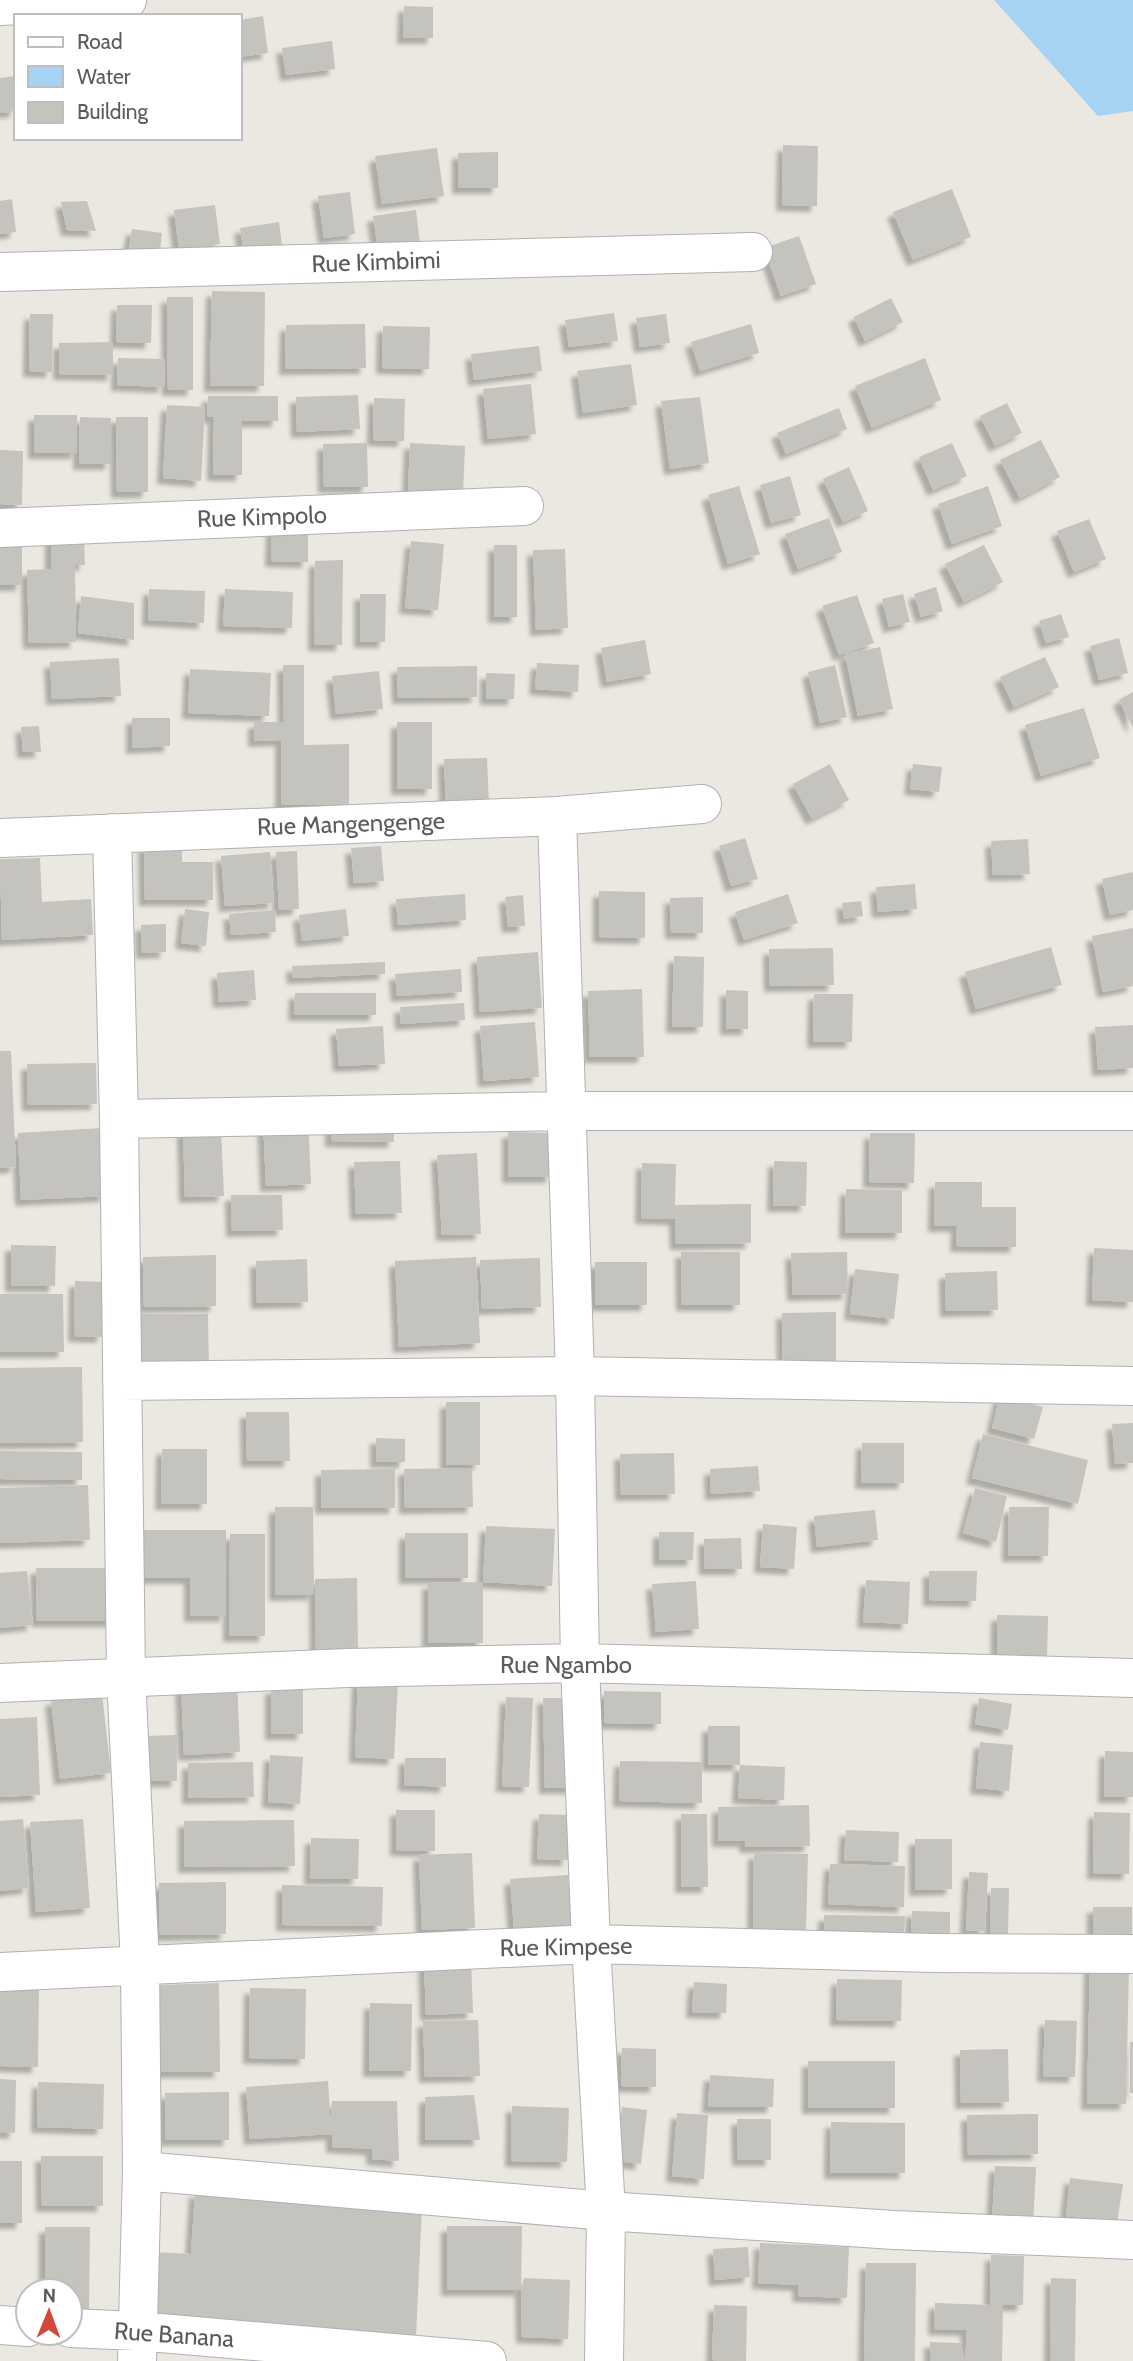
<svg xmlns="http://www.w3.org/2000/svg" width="1133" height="2361" font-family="Cabin,sans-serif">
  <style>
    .water { fill: #a6d2f4 }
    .building { fill: #c5c3bd; filter: url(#shadow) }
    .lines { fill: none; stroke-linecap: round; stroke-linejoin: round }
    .minor-casing { stroke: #aeb1b4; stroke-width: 40 }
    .minor { stroke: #fff; stroke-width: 38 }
    .labels { text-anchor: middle; stroke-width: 5; stroke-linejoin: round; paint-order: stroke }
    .street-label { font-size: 24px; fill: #595c5f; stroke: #fff }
  </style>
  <defs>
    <filter id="shadow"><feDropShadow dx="-6" dy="6" stdDeviation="2" flood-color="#0004"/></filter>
  </defs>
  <rect width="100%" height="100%" fill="#eae8e0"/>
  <path class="water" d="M994,0H1133V111L1098,116Z"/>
  <path class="building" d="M404,6L433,7V38H403Z
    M263,16L268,53L240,57V20Z
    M332,41L335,69L286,75L282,48Z
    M16,76V111L0,113V78Z
    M783,145L818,146L817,206L782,205Z
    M437,148L444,196L382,204L375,156Z
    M498,152V188H458V153Z
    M952,189L971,237L913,260L893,212Z
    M350,192L355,234L324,238L318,196Z
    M12,199L16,232L0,234V201Z
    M87,201L96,231L67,230L61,202Z
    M215,205L220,244L179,250L174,210Z
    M416,210L420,244L378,249L373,216Z
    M279,222L283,253L245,258L240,228Z
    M132,229L162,233L159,258L128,255Z
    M799,236L816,284L781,296L764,248Z
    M212,291L265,292L264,386H210Z
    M167,297H193V390H168Z
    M891,298L903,322L865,341L854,317Z
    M117,305H152L151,343L116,342Z
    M614,313L618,341L569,347L565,320Z
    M30,314H53L52,372L29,371Z
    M666,314L670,343L640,347L636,318Z
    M365,324L366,368L285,369L286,325Z
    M751,324L759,353L700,371L691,342Z
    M383,326L430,327L429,369L382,368Z
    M113,342V375L59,374V343Z
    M539,346L542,371L474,380L471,354Z
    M118,358L165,359L164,387L117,385Z
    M925,358L941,400L872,428L855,386Z
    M631,364L637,405L583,413L577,371Z
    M531,384L536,434L488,439L483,389Z
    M358,395L360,429L297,432L296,397Z
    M208,396H278V421H242V475H213L214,417H207Z
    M700,397L709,463L670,469L661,401Z
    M374,398L405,399L404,441L373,440Z
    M1007,403L1022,433L995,446L980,416Z
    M167,405L205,407L201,481L163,478Z
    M839,408L847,429L786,454L777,433Z
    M34,415H77V453H34Z
    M80,417L111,418V464H79Z
    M116,417H148V492H117Z
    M1041,440L1060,477L1020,498L1000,460Z
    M367,443L368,487H324L323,444Z
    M410,443L465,446L463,495L408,492Z
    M952,443L967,476L933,490L919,457Z
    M0,450L23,451L22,505L0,504Z
    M849,467L868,511L843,522L823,479Z
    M790,476L801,515L771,523L760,485Z
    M739,486L760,554L728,564L708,495Z
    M988,486L1002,526L952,544L938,504Z
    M829,518L842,552L798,569L785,534Z
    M1089,519L1106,559L1074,572L1057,531Z
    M272,524H308V562L271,561Z
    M51,535H84L85,565H75L76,642L29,643L27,570L51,569Z
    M411,541L444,544L438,610L405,608Z
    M494,545H517V617H494Z
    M984,545L1003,582L964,602L945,564Z
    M0,546H22V585H0Z
    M565,549L568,628L536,630L533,550Z
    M343,560L342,645H314L315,561Z
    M936,587L943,611L921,617L914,594Z
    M149,589L205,591L204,623L148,620Z
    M225,589L293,592L292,628L223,626Z
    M360,594H386L385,642H360Z
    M903,594L910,622L889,627L882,599Z
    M857,595L874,643L839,655L822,606Z
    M81,596L134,603V640L78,633Z
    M1061,614L1069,637L1046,643L1039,621Z
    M1119,638L1128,673L1099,680L1090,646Z
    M645,640L651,674L607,682L601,648Z
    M880,647L893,709L858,716L845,654Z
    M1045,657L1059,687L1014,707L1000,677Z
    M119,658L121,696L52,699L50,662Z
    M537,663L579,665L578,692L535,689Z
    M283,665H304V745L349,744V804L281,805V740L254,741V722H284Z
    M835,665L847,717L820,723L808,672Z
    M477,666V697L398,698L397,667Z
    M190,669L271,673L269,716L188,713Z
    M379,671L383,709L336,714L332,676Z
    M486,673L515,674L514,699H486Z
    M1133,692V728L1119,700Z
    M1084,708L1100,758L1041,776L1025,725Z
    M132,718H170V746L132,748Z
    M397,722H432V789H397Z
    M39,726L41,752H23L21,727Z
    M487,758L489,804L446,806L444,759Z
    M830,764L849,800L812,819L793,784Z
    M913,764L942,767L939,792L910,789Z
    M745,838L758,879L731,886L719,846Z
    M1028,839L1030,874L993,875L991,841Z
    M144,845H182V862H213V900H145Z
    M381,846L384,881L354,883L351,848Z
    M297,851L299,909L279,910L276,852Z
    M270,852L274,903L225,906L221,856Z
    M40,858L42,902L91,899L93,935L2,940L0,859Z
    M1133,872V910L1110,915L1102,879Z
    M915,884L917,909L878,912L876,887Z
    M599,891L645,892V938L599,937Z
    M465,894L466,920L398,925L396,899Z
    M788,894L798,923L744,940L735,912Z
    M523,895L525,926L508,927L505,897Z
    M703,897V933H671L670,898Z
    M861,901L863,916L844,919L842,903Z
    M185,909L209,912L206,946L181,943Z
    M346,909L349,936L302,941L299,915Z
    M275,910L276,932L231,935L229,914Z
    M166,924V952L142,953L141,925Z
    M1133,928V986L1103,992L1092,936Z
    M1051,947L1062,985L976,1009L965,972Z
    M833,948L834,985L770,986L769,949Z
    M538,952L542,1008L480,1012L477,957Z
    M674,956L704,957L703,1027H672Z
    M385,962V974L293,978L292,966Z
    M461,969L462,992L397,996L395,974Z
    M254,970L256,1000L219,1002L217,973Z
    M642,989L644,1057H590L588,991Z
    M726,990L748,991V1029H726Z
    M295,993H376V1015H294Z
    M814,994H853L852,1042H813Z
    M464,1003L465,1020L401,1024L400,1007Z
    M535,1022L539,1077L484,1081L480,1026Z
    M1133,1025V1068L1098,1070L1095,1027Z
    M383,1026L385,1064L339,1066L336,1029Z
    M0,1051H11L16,1167L0,1168Z
    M96,1063L97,1104L28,1105L27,1064Z
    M308,1116L311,1184L266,1186L263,1119Z
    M331,1118L394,1119V1142L331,1141Z
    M102,1128L106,1196L21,1200L18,1133Z
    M221,1129L224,1196L185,1197L183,1130Z
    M508,1132L552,1133V1177H508Z
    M870,1133H915L914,1183L869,1182Z
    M477,1153L481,1234L442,1235L437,1155Z
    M400,1161L402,1213L356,1214L354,1162Z
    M774,1161L807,1162L806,1206H773Z
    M642,1163L676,1164L675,1205L751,1204V1243L676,1244L675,1219L641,1218Z
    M935,1182H982V1207H1016V1247L956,1246L957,1226H934Z
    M846,1189L902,1190V1233H845Z
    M231,1195H282L283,1230L232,1231Z
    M11,1245L56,1246L55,1286H11Z
    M1094,1248L1133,1250V1302L1092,1300Z
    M681,1252H740V1305H682Z
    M847,1252L848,1294L793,1295L791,1253Z
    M216,1255V1306L144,1307L143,1257Z
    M476,1257L480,1343L399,1347L395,1261Z
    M540,1258L541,1307L482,1309L480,1260Z
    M307,1259L308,1302L257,1303L256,1261Z
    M595,1262H647V1305H595Z
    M855,1269L899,1274L894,1319L850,1314Z
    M997,1271L998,1310L946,1311L945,1273Z
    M75,1281L104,1282L103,1337L74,1336Z
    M0,1294H63L64,1352H0Z
    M836,1312V1370H783L782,1313Z
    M131,1314H208L209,1372L132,1373Z
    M82,1367L83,1442L0,1443V1368Z
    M1000,1395L1043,1407L1034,1439L992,1428Z
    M446,1402H480V1465H446Z
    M246,1412H289L290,1461H247Z
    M1133,1423V1463L1115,1464L1112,1424Z
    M983,1434L1088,1460L1078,1504L972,1478Z
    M376,1438L405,1439V1462H376Z
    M862,1443H904V1483H861Z
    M162,1449H207V1504H161Z
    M0,1451L82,1452V1480L0,1479Z
    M674,1453L675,1494L621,1495L620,1454Z
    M758,1466L760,1491L711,1494L710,1469Z
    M472,1468L473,1507L405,1508L404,1469Z
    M395,1469V1508H321V1470Z
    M88,1485L90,1540L0,1543V1488Z
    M975,1488L1007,1496L996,1542L963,1533Z
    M275,1507H313L314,1594L275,1595Z
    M1009,1507H1049L1048,1556H1008Z
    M875,1510L878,1540L817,1547L814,1516Z
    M763,1524L797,1527L794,1569L760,1567Z
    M486,1526L555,1529L552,1586L483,1582V1643H428V1583L483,1582Z
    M143,1530H226V1616H190V1578H143Z
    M659,1532H694L693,1560H659Z
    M405,1533H468V1578H405Z
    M230,1534H265V1636H229Z
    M741,1538L742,1569H705L704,1539Z
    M36,1568H115V1621H37Z
    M27,1571L33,1625L0,1628V1573Z
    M929,1571H977L976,1601L929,1600Z
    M357,1578L358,1649L316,1650L315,1579Z
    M866,1580L910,1582L908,1624L863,1622Z
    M696,1581L699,1629L656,1632L652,1584Z
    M997,1615L1048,1616L1047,1658L997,1657Z
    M358,1679L398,1681L394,1759L355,1757Z
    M237,1680L240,1752L184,1755L181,1683Z
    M271,1688H303V1734H271Z
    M604,1691L661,1692V1724L604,1723Z
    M102,1694L111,1773L60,1779L51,1700Z
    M506,1697L533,1698L529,1787L502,1786Z
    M543,1698H576L577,1788H545Z
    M979,1698L1012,1704L1008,1730L975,1724Z
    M37,1717L40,1795L0,1797V1719Z
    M708,1726H740V1765H708Z
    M177,1735V1781H144V1736Z
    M980,1742L1013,1745L1009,1791L976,1788Z
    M1105,1751L1133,1752V1797H1104Z
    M270,1755L303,1757L300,1804L268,1802Z
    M405,1758H446V1787L404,1785Z
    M620,1761L702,1762V1803L619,1801Z
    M253,1762L254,1797L188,1798V1763Z
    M740,1765L785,1767L784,1800L738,1798Z
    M809,1805L810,1846L745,1847V1841H718V1807Z
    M396,1810H435V1851L396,1850Z
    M1094,1812L1130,1813L1129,1874L1093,1873Z
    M539,1814L570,1815L568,1860L537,1859Z
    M681,1814H707L708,1887H681Z
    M23,1819L29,1888L0,1891V1821Z
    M83,1819L90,1908L36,1912L30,1822Z
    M294,1820L295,1866L184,1867V1821Z
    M846,1830L899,1832L898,1862L844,1860Z
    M311,1838L359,1839L358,1879H310Z
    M915,1839H952V1889L915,1890Z
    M472,1853L475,1928L422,1930L419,1855Z
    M754,1853L808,1854L806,1934L753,1933Z
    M830,1864L905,1866L904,1907L828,1904Z
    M969,1872L988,1873L985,1931L966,1930Z
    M568,1875L572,1925L514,1929L510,1879Z
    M226,1882V1934L160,1935L159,1883Z
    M282,1885L383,1887L382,1926L282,1925Z
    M991,1888H1009L1008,1934H990Z
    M1093,1907H1132V1938L1093,1939Z
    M912,1911L950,1912V1933L911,1932Z
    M824,1915L905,1916L904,1932L824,1931Z
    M471,1959L473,2013L426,2015L424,1961Z
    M1090,1965L1129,1966L1126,2104H1087Z
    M837,1979L902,1980L901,2021L836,2020Z
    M694,1982L727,1984L726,2013L692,2012Z
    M219,1983L220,2072H160L159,1985Z
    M0,1987H39L38,2067L0,2066Z
    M250,1988L306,1989L305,2059L249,2058Z
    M370,2003L412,2004L411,2071H369Z
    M478,2020L480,2076L425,2077L423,2021Z
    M1045,2020L1077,2021L1075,2077L1043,2076Z
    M1130,2042H1133V2093H1130Z
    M622,2048L656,2049V2087L621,2086Z
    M1008,2049L1009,2102L961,2103L960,2050Z
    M808,2061H895V2108H808Z
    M710,2075L774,2079L773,2107H708Z
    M0,2079L16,2080L15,2133L0,2132Z
    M328,2081L331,2130L332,2101H397L399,2161L372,2159V2149L332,2147V2134L250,2139L246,2087Z
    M38,2082L104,2084L103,2129L37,2127Z
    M229,2092V2140H166L165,2093Z
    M474,2095L480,2140H425V2097Z
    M512,2106L569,2108L567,2162L511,2161Z
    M622,2107L647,2110L641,2164L616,2161Z
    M677,2113L708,2115L704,2179L672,2176Z
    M1038,2114V2154L968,2155L967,2115Z
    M737,2119H771V2160H738Z
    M831,2122L905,2123V2173H830Z
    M41,2156H103V2206H42Z
    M0,2161H22V2223H0Z
    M995,2166L1036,2167L1033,2226L992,2223Z
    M1070,2178L1123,2184L1117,2223L1066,2216Z
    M195,2192L422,2206L416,2337L149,2323L153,2252L191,2254Z
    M447,2226H522L521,2290L524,2278L570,2280L568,2339L522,2337L521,2290H447Z
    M45,2227H90L89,2311H70V2291H45Z
    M760,2243L849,2247L847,2298L798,2296L799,2285L758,2283Z
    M748,2247L750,2277L715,2280L713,2249Z
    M991,2255L1024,2256L1023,2305H1003L1002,2361H965L967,2330L934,2329L935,2303L990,2305Z
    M866,2263H916L915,2361H864Z
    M1051,2278L1076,2279L1075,2361H1050Z
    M714,2305L747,2306L746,2361L712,2360Z
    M930,2342L961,2343L965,2361H930Z"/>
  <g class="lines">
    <g class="minor-casing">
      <path id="minor" d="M0,6L127,0
        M0,272L753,252
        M0,528L524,506
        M557,816L575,1376L580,1663L591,1944L606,2211L604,2361
        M112,833L119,1119
        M0,838L557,816L702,804
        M122,1381L575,1376L1133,1386
        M0,1683L348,1668L580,1663L1133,1678
        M0,1972L591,1944L932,1953L1133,1954
        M142,2171L606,2211L894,2230L1133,2240
        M0,2325L28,2327
        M70,2328L137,2331L487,2361
        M137,2361L142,2171L140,1963L126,1677L119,1119L567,1111H1133"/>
    </g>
    <use href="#minor" class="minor"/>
  </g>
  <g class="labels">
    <g class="street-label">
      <text transform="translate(376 262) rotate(-2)" y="8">Rue Kimbimi</text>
      <text transform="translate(262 517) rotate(-2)" y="8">Rue Kimpolo</text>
      <text transform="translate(351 824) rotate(-2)" y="8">Rue Mangengenge</text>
      <text x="566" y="1673">Rue Ngambo</text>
      <text transform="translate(566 1947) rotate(-1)" y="8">Rue Kimpese</text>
      <text transform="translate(174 2335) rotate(4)" y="8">Rue Banana</text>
    </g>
  </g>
  <rect x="14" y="14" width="228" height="126" fill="#ffffff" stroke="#bdbebf" stroke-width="2"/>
  <rect x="28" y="37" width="35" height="10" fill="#ffffff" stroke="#bdbebf" stroke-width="2"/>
  <text x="77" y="49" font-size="21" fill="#595c5f">Road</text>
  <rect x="28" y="66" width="35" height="21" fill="#a6d2f4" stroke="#bdbebf" stroke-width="2"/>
  <text x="77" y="84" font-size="21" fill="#595c5f">Water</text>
  <rect x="28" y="102" width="35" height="21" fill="#c5c3bd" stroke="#bdbebf" stroke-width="2"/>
  <text x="77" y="119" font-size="21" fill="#595c5f">Building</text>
  <g transform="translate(49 2312) rotate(1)"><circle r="33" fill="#ffffff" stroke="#bdbebf" stroke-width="2"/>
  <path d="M0-5L12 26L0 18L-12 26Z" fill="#d4483c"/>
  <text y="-10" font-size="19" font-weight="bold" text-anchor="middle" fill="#595c5f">N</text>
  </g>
</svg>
